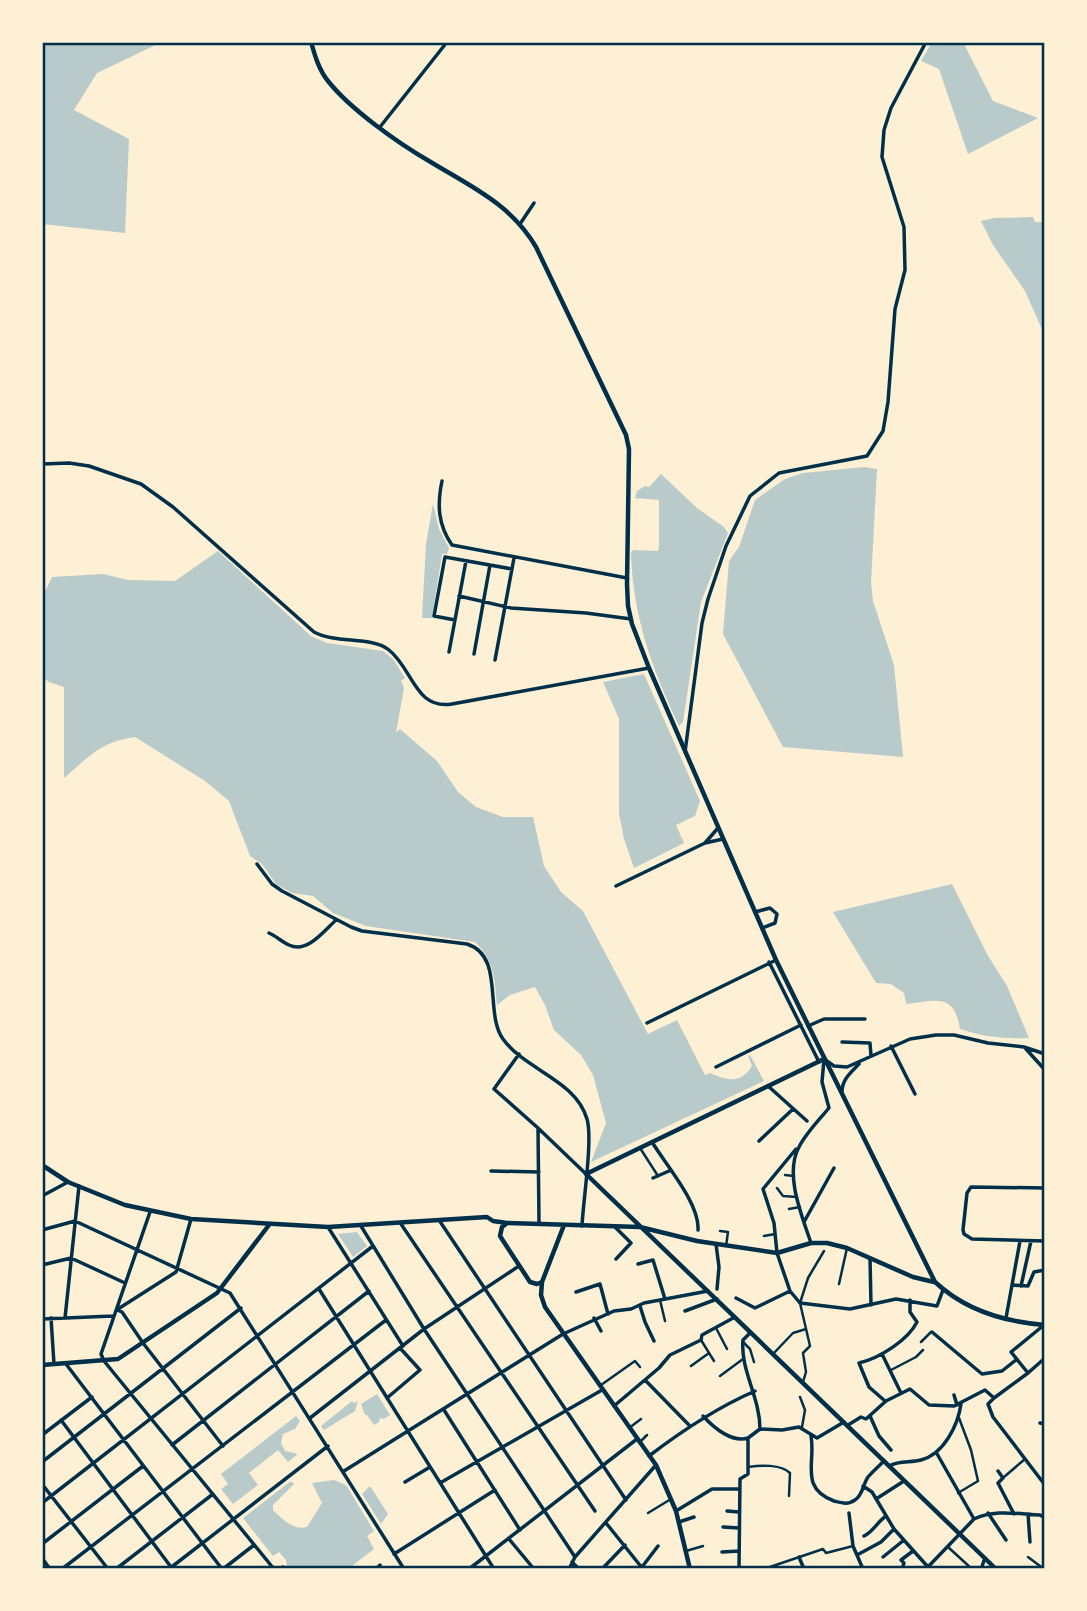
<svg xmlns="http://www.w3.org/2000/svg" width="1087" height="1611" font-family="'Space Grotesk',sans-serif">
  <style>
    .green { fill: #b9caca }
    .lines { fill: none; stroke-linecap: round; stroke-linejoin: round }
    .pedestrian { stroke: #003049; stroke-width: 2.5 }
    .minor { stroke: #003049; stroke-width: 3.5 }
    .tertiary { stroke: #003049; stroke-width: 4.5 }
    .neatline { fill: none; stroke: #003049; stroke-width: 2.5 }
  </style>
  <rect width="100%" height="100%" fill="#fdf0d5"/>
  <path class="green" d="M42,42H162L97,73L74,110L129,139L125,233L42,224Z
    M932,42H963L993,101L1038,118L968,154L939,69L921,61Z
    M1033,217L1035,222H1045V336L1025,291L993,245L981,221L994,218Z
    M864,467L877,469L871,583L873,601L894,665L903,757L783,747L723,634L729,561L739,547L755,500L785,479L803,473Z
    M661,474L697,508L724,527L728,533L701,602L683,722L679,726C652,668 633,618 631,553L633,550L658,551L659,546V500L635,498L637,491L645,486L649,487Z
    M433,504L439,529L449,548L447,554H442L432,618H422L426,544Z
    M218,551L311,636L327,643L383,651L393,659L405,678L401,681L404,688L396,733L400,729L437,761L458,792L476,807L503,817H533L544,866L561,892L583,911L648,1034L677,1020L705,1075L710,1073C727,1080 740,1085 752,1066L748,1056L750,1055L764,1081L591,1162L606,1123L593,1075L581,1055L554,1030L545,1005L535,987L510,995L497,1005C495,980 494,960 475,942L366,926L333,913L313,896L292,893L276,884L262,864L250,856L229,801L205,781L135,737C100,742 90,756 64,778V687L49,682L42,677V598L52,577L103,574L128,580L175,581Z
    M644,674L700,801L695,816L676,825L684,843L634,868L624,839L619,813V719L603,682Z
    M952,884L987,954L1007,986L1029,1038C1004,1039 984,1037 960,1029C954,992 936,1001 906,1004L904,993L891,984L876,983L833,912Z
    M357,1232L367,1246L353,1257L338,1234Z
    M377,1394L390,1415L384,1419L380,1418L379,1422L374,1425L367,1415H365L361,1404Z
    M352,1401L354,1403L358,1401L355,1411L324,1430L321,1426Z
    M296,1416L300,1421L295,1429L283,1434L281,1443L285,1451L298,1454L288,1462L278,1450L249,1473L258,1485L233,1504L221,1489L228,1484L221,1474Z
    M334,1480L346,1485L374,1531L367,1536L374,1549L348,1569H287L286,1560L279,1552L273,1556L243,1518L291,1481L294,1484L273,1505V1510C282,1519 294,1531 307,1527L322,1503L312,1483Z
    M370,1486L388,1514L381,1524L362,1494Z"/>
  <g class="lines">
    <path class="pedestrian" d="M640,1148L658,1176
      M785,1175L794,1176
      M777,1188L783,1196L797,1197
      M789,1209L800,1207
      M720,1231L728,1232L726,1246
      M764,1236L775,1234
      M839,1284L847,1248
      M660,1300L665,1321
      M716,1328L727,1349
      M701,1340L714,1361
      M743,1342L750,1349L754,1362
      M921,1342L931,1332
      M773,1354L793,1333L806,1329
      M691,1366L709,1353
      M891,1370L916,1357L923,1350
      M720,1376L743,1359
      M803,1382L806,1372L803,1353L810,1346L800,1303L808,1278L824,1251
      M601,1385L635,1361L640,1367
      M800,1397L805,1410L802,1427
      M629,1428L641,1419
      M640,1442L647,1435
      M748,1467C760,1465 781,1464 790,1473L789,1496
      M1004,1477L1025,1459
      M958,1493L978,1481L971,1450L959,1418
      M648,1513L671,1499
      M948,1547L972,1569
      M686,1551L703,1546
      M1028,1557L1044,1569
      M764,1569L823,1549L826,1553L853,1546"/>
    <path class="minor" d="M380,127L447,42
      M520,224L534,203
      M42,464L69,463L89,466L141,484L173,507L314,632C336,644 372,636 389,650C413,669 415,710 452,704L649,668
      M442,481C437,505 438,525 452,545L627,578
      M459,596L511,608L586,613L631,619
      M455,620L434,616L445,557L512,569
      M449,652L466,561
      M474,654L490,565
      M495,660L514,558
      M685,752L702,623L708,599L726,546L750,496L779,473L867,456L883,431L888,402L895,309L905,270L904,227L882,157L884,130L891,108L926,42
      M705,843L718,828
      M257,864L272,884L282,891L351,927L362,931L467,944C505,956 484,1013 503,1039C525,1070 576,1080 587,1119C593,1139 583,1202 582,1226
      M616,886L705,843L723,839
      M755,912L770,908L777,914L775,923L762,928
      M269,933C276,936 282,942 289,945C307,954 324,931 336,920
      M769,962L819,1062
      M647,1023L776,960
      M808,1026L824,1019H865
      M842,1042L870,1043L871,1056
      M891,1046L915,1094
      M1026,1049L1045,1070
      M519,1054L494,1089L538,1128L586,1174
      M716,1067L801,1025
      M768,1086L807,1121
      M842,1092C842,1080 850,1073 859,1064
      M538,1128L539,1223
      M759,1141L793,1109
      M652,1142C666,1165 700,1204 698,1230
      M491,1171L539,1172
      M653,1178L669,1171
      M1045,1188L971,1187L967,1193L963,1230L964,1234L972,1239L1045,1241
      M42,1196L68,1182
      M150,1212L101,1354L104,1361L274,1569
      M439,1220L626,1500
      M804,1222L834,1168
      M401,1224L595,1511
      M361,1226L424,1329L575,1557
      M614,1226L631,1243L616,1259
      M328,1227L403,1346
      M42,1230L75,1221L230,1293L404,1569
      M811,1243C802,1216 784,1174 799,1147C806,1133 819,1120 829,1108L822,1082L824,1059L834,1066L847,1067L910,1039L936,1035H954L988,1043L1024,1047L1045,1054
      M716,1244L719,1267L717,1289
      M870,1258L871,1305
      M638,1264L653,1260L665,1299
      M42,1265L71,1258L125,1283
      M1012,1285L1028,1286L1034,1272L1045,1270
      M1021,1286L1031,1241
      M319,1289L494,1569
      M790,1291L777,1253L774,1223L763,1189L796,1149
      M576,1292L600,1284L608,1314
      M736,1298L755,1308L790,1291L800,1303L850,1309L896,1299L937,1306L943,1290
      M640,1306L645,1322L654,1341
      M118,1309L176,1272L191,1219
      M117,1310L122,1312L143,1343L223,1446
      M685,1311L717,1299
      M51,1318L54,1364
      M65,1318L79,1186
      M594,1318L601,1331
      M1006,1318L1020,1241
      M42,1319L113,1316
      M1044,1325L1011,1352L1028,1373L1045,1358
      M932,1332L982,1374L1002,1371L1017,1359
      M750,1333L743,1340C740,1370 760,1397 760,1429
      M882,1354L901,1393
      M66,1364L222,1569
      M645,1380L689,1425
      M954,1395L957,1405
      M387,1398L420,1370L400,1348
      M994,1398L988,1404L993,1417L1045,1485
      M885,1401L869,1387L859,1363C880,1358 908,1340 917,1322L910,1312V1300
      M614,1406L659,1368L670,1355L701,1340L702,1335L735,1317
      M444,1410L520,1530
      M703,1416C714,1428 732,1443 748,1438
      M870,1416L879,1436L891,1450
      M310,1418L424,1329L519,1266
      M61,1420L171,1567
      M1040,1423L1045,1424
      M848,1425L861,1417L866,1419L886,1401L910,1389L929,1405L954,1406L985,1390L994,1398L1028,1373
      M760,1429L782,1430L799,1427L817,1438L844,1422
      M42,1435L92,1397
      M811,1436C816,1462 799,1488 834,1501C842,1503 848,1505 855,1500C863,1495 863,1484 868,1477C873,1471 879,1466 884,1461
      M172,1445L369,1291
      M936,1452L974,1519
      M649,1456C683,1430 716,1408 755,1391
      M42,1462L241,1308
      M889,1466C900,1460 910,1463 921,1460C944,1454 958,1425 961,1404
      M344,1471L563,1334L614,1311L631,1309L644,1303L708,1291
      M998,1471L1003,1478L998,1483L1014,1514
      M405,1482L430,1467
      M440,1483L602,1390
      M42,1484L108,1569
      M863,1486L872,1492L894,1529L928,1567
      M876,1499L904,1481
      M42,1503L373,1246
      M676,1511L712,1489H740
      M727,1511L739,1512
      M849,1513L853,1546L863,1569
      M988,1513L1006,1540
      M1028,1514L1030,1542
      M679,1522L694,1517
      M606,1523L643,1569
      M723,1527L739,1528
      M864,1536C874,1531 877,1522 886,1516
      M509,1539L534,1569
      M42,1544L143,1466
      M722,1552L739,1551
      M394,1554L495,1490
      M857,1555L881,1542L894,1529
      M799,1557L804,1569
      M883,1557L904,1540
      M42,1558L50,1569
      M572,1562L579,1569
      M642,1567L658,1546
      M62,1569L386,1320
      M116,1569L213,1494
      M169,1569L328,1446
      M223,1569L254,1545
      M280,1569L283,1567
      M376,1569L380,1565
      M469,1569L637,1439
      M569,1569L575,1557L656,1465
      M602,1569L625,1545
      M739,1569L740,1479L748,1474V1438L760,1429
      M902,1569L904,1563L901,1560L913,1551
      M926,1569L974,1519C995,1509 1017,1514 1040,1515L1045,1518
      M981,1569L985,1558"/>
    <path class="tertiary" d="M311,42C315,56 319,70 328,81C350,109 398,143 429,161C470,186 511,204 536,247L626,435L629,449L627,584L628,606L632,624L649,668L776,960L935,1282C965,1310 1005,1322 1045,1325
      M824,1059L586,1174L996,1569
      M42,1165L68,1182L125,1205L191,1219L328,1227L487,1217L493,1221L507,1223L640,1227L697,1241L777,1253L811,1243H827L847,1248L913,1277L934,1282
      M506,1224L502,1227L500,1236L530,1282L537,1284L542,1282L564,1225
      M542,1282L541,1295L545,1307L656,1465L676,1511L690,1569
      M42,1365L118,1359L217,1293L269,1225"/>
  </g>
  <rect width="1087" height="1611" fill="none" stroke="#fdf0d5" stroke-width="88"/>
  <rect x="44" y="44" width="999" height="1523" class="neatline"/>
</svg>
